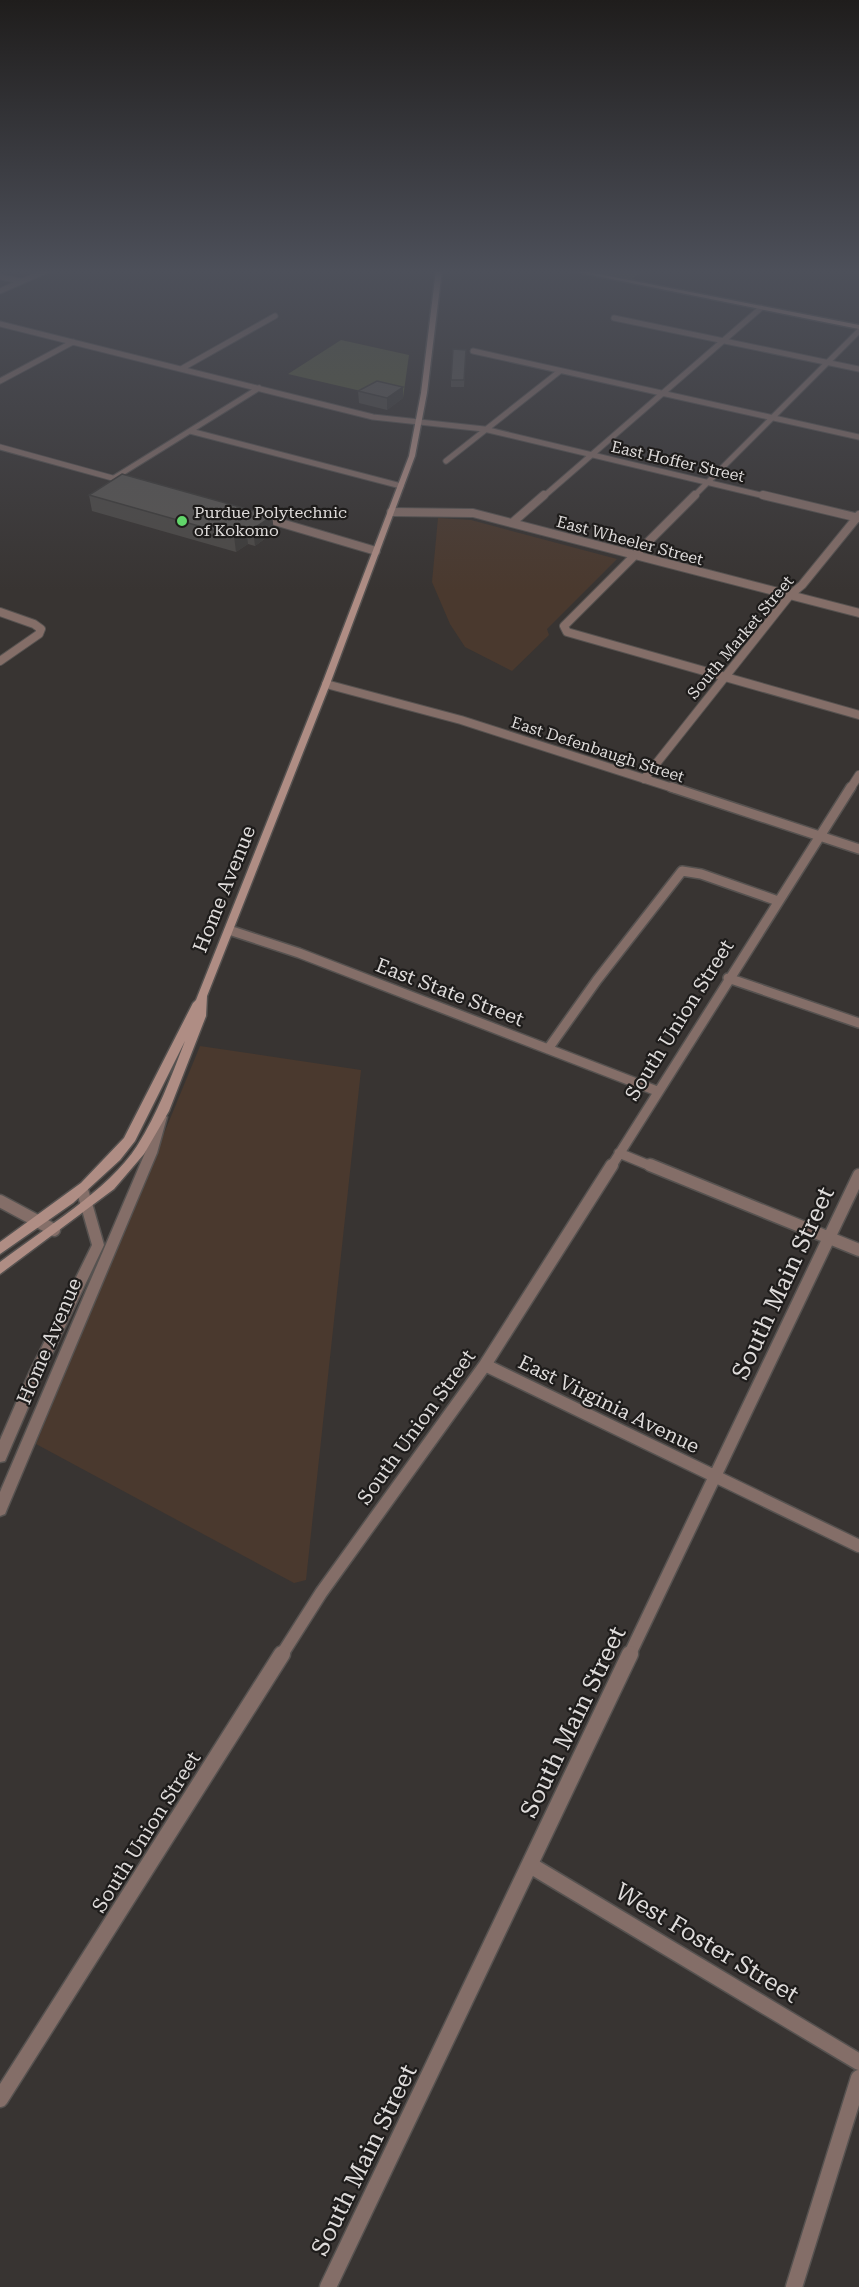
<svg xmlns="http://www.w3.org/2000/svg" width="859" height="2287" font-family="'Roboto Serif',serif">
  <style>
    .industrial { fill: #4a392e }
    .green { fill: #56593e }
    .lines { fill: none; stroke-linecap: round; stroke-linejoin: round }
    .minor-far4-casing { stroke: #565250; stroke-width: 7 }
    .minor-far3-casing { stroke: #565250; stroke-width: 10 }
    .minor-far2-casing { stroke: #565250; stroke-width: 12 }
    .minor-far1-casing { stroke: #565250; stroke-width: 15 }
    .minor-casing { stroke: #565250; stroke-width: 19 }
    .tertiary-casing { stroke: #565250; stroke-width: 3 }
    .secondary-casing { stroke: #565250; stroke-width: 3 }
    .minor-far4 { stroke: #846e68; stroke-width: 5 }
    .minor-far3 { stroke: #846e68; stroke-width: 8 }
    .minor-far2 { stroke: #846e68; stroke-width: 9 }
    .minor-far1 { stroke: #846e68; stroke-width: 12 }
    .minor { stroke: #846e68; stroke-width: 16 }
    .tertiary { fill: #846e68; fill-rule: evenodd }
    .secondary { fill: #af8d84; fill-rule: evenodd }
    .wall { fill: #4d4a47 }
    .shaded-wall { fill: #3e3c3a }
    .building { fill: #595653; stroke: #3e3c3a; stroke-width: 1.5 }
    .poi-dot { fill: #61d56a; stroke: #1e1c1b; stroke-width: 2 }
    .labels { text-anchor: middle; stroke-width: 4.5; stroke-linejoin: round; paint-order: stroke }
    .far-street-label { font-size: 16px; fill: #dedbda; stroke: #1e1c1b }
    .far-poi-label { font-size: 16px; fill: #dedbda; stroke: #1e1c1b; text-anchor: start }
    .street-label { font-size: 20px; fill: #dedbda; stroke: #1e1c1b }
    .near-street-label { font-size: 24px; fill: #dedbda; stroke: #1e1c1b }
  </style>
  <rect width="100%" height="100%" fill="#383432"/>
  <path class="industrial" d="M438,518L471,520L617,559L547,629L549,635L512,671L465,647L450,624L432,582Z
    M200,1046L361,1070L306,1580L294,1583L36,1444Z"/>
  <path class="green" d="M570,270H644L628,282Z
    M341,340L409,355L403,398L377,392L374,394L288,374Z"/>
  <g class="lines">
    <g class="minor-far4-casing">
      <path id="minor-far4" d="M0,277L21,281
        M0,291L48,270
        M614,318L859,369
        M0,324L373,417L484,429L769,497
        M473,351L859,437
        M181,369L275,316
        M0,381L73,342
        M190,431L401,486
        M0,447L127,482
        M446,461L560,371
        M114,478L259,388
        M543,497L761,308
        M693,497L859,331"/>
    </g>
    <g class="minor-far3-casing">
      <path id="minor-far3" d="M695,495L564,626L567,632L859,715
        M763,495L859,518
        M391,512L473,513L859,613
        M261,517L376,551
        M512,523L544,495
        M0,612L34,624L41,629L39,634L0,661
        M326,684L461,720L676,789
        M644,779L790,595L802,585L859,515
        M850,789L859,775"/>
    </g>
    <g class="minor-far2-casing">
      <path id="minor-far2" d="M671,787L859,849
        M229,930L299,953L657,1091
        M728,978L859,1023
        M548,1049L597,980L682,871L701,874L778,901
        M619,1153L653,1167
        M611,1167L851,787"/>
    </g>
    <g class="minor-far1-casing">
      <path id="minor-far1" d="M650,1165L859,1250
        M0,1201L54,1230
        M485,1365L859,1546
        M281,1656L321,1593L485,1365L612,1165
        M629,1656L859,1175"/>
    </g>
    <g class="minor-casing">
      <path id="minor" d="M530,1865L859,2062
        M0,2099L282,1654
        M328,2287L630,1654
        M794,2287L859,2078"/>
    </g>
    <g class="tertiary-casing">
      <path id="tertiary" d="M161,1113L167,1117L157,1153L7,1509L5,1514L0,1516V1492L145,1153L155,1117Z
        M82,1184L86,1186L88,1189L104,1245L43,1373L5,1461L0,1462V1440L29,1373L92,1245L76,1189L78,1186Z"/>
    </g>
    <g class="secondary-casing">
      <path id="secondary" d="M436,270H442L427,393L415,456L330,684L207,996L206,1016L169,1111L144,1154L114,1189L0,1274V1262C42,1230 109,1190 137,1146C158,1113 171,1077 185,1041L135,1141L120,1160L73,1203L0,1254V1242L81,1183L124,1138L193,1003L196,1000L322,684L409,456L421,393Z
        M567,270H578L859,325V329Z"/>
    </g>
    <use href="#minor-far4" class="minor-far4"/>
    <use href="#minor-far3" class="minor-far3"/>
    <use href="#minor-far2" class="minor-far2"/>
    <use href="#minor-far1" class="minor-far1"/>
    <use href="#minor" class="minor"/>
    <use href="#tertiary" class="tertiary"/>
    <use href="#secondary" class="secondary"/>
  </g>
  <path class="wall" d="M466,350L464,387H451V380Z
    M358,391L403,398L387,410L359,403Z
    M89,495L272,516L274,532L255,546L248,544L236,552L92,511Z"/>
  <path class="shaded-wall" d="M403,387V398L387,410V398Z
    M272,516L274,532L255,546L253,529Z
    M246,527L248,544L236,552L234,536Z"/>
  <path class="building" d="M453,349L466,350L464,380H451Z
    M377,381L403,387L387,398L358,391Z
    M122,474L272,516L253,529L246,527L234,536L89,495Z"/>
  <linearGradient id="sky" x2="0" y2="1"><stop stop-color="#1f1d1c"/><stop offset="0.46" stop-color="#4d505a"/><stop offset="1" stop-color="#4d505a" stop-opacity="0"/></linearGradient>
  <rect width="859" height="590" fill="url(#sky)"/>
  <circle class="poi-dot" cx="182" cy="521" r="6"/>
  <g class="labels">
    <g class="far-street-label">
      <text transform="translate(678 461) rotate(13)" y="6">East Hoffer Street</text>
      <text transform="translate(630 540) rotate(15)" y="6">East Wheeler Street</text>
      <text transform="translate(740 637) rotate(-50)" y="6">South Market Street</text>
      <text transform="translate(598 749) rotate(18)" y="6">East Defenbaugh Street</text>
    </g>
    <g class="far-poi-label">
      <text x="194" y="518">Purdue Polytechnic<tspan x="194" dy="18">of Kokomo</tspan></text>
    </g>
    <g class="street-label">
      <text transform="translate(224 889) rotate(-68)" y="7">Home Avenue</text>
      <text transform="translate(450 992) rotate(21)" y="7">East State Street</text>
      <text transform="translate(679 1020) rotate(-58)" y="7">South Union Street</text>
      <text transform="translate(49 1341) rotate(-67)" y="7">Home Avenue</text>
      <text transform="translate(609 1404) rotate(26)" y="7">East Virginia Avenue</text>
      <text transform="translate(416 1427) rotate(-54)" y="7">South Union Street</text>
      <text transform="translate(146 1832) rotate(-58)" y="7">South Union Street</text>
    </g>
    <g class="near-street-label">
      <text transform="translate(783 1283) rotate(-65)" y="8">South Main Street</text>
      <text transform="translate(573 1722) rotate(-64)" y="8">South Main Street</text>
      <text transform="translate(707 1943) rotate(31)" y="8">West Foster Street</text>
      <text transform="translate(364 2160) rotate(-64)" y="8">South Main Street</text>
    </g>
  </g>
</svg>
